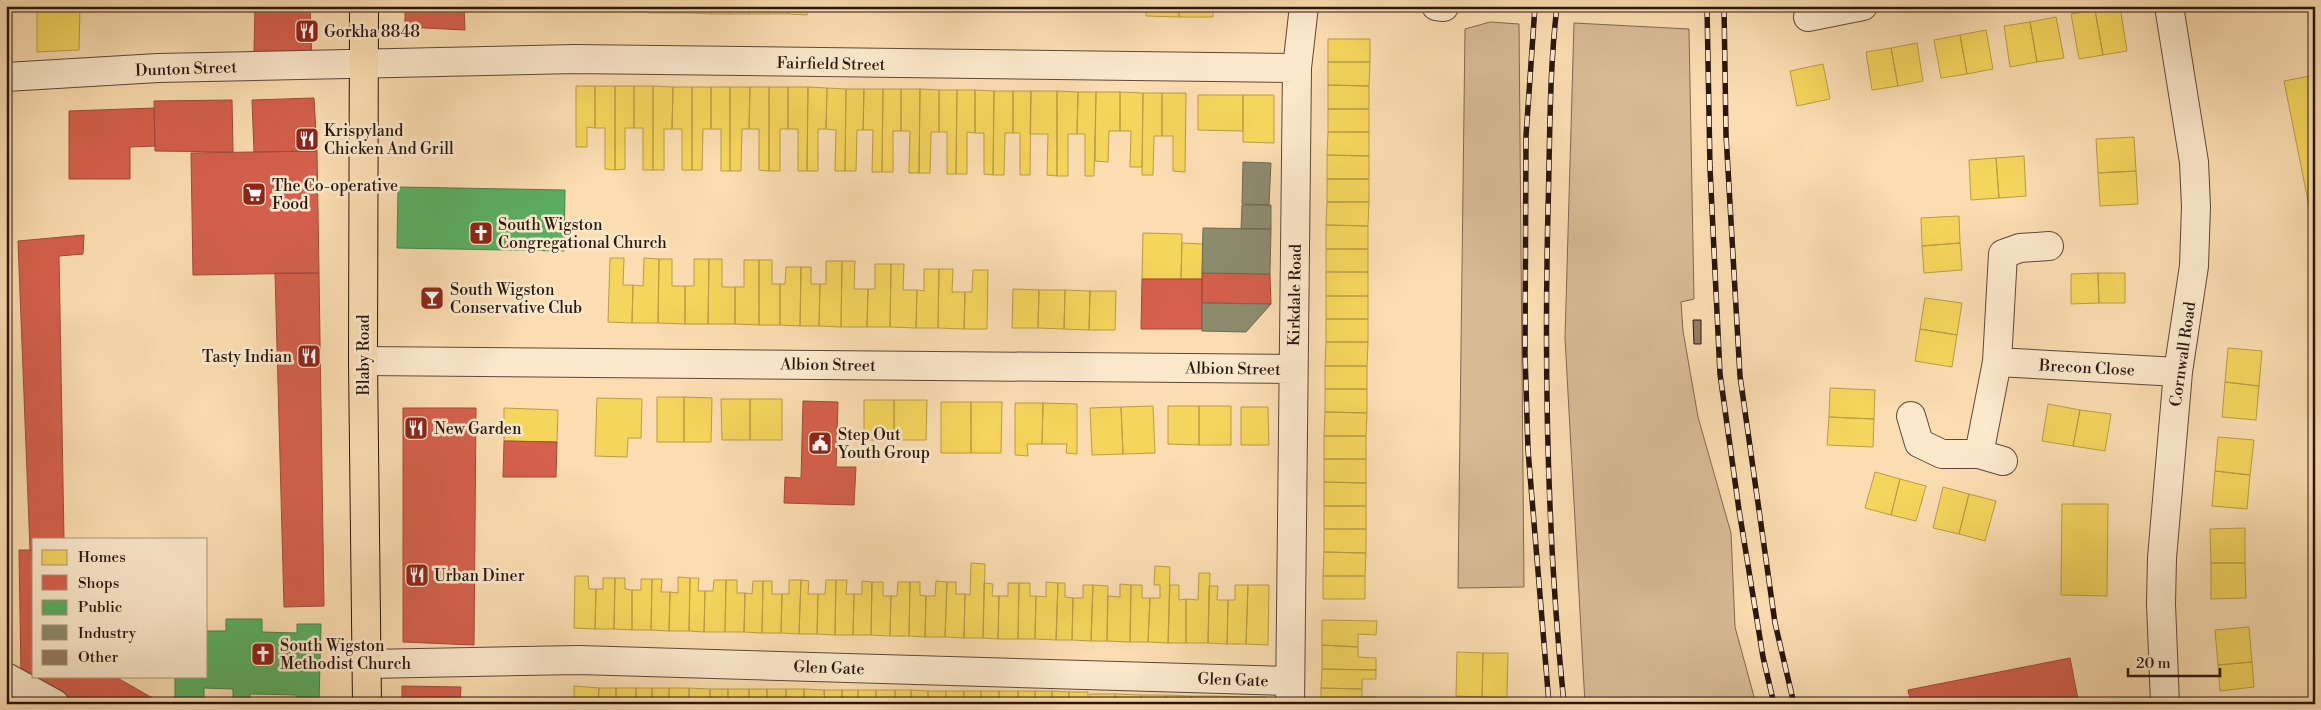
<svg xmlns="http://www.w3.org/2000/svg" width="2321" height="710" font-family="'Libre Bodoni',serif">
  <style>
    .green { fill: #d7bb95; stroke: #806852 }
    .homes { fill: #f6d55c; stroke: #b89c45 }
    .shops { fill: #d6604d; stroke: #a24a3a }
    .public { fill: #5aae61; stroke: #4b8048 }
    .industry { fill: #8c8c6e; stroke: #6e6952 }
    .building { fill: #967d63; stroke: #29160f }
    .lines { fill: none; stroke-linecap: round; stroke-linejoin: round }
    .minor-casing { stroke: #5e4838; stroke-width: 30 }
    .major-casing { stroke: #29160f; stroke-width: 30 }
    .minor { stroke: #fce9cc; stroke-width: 28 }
    .major { stroke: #fbddb1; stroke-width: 28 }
    .rail-casing { stroke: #29160f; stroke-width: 5.5 }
    .rail { stroke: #fce9cc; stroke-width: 4; stroke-dasharray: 11; stroke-linecap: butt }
    .labels { text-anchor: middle; stroke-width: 5; stroke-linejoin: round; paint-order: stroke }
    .poi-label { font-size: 16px; fill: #29160f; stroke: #fce9cc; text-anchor: start }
    .street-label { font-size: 16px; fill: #29160f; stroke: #fce9cc }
  </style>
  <rect width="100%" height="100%" fill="#fbddb1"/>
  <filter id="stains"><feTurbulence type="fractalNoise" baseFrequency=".004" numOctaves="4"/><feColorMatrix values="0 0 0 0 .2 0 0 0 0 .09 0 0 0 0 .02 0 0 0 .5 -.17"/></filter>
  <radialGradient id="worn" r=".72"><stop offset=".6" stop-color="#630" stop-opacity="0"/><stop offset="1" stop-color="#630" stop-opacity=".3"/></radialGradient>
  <path class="green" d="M1490,22L1519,24L1524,587L1458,588L1465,29Z
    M1574,23L1689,29L1694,299L1681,302L1683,331L1698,417L1731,533L1735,627L1756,704H1585L1565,338Z"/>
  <path class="homes" d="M37,6H80L79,50L37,52Z
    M575,6H595V12H575Z
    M595,6H614V12H595Z
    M614,6H634V12H614Z
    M634,6H653V13L634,12Z
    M653,6H673L672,13H653Z
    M673,6H691V13H672Z
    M691,6H711V14L691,13Z
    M711,6H730V14H711Z
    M730,6H749V14H730Z
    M749,6H768V14H749Z
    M768,6H788V14H768Z
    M788,6H807V15L788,14Z
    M823,6H857V11H823Z
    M857,6H890V12L857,11Z
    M1146,6H1179V17L1146,16Z
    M1179,6H1213V17H1179Z
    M2120,6L2127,51L2103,55L2095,10Z
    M2095,10L2103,55L2079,59L2071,14Z
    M2056,17L2064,58L2037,62L2030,22Z
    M2030,22L2037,62L2010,67L2004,26Z
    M1986,30L1993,69L1967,74L1960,35Z
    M1960,35L1967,74L1941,78L1934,40Z
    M1328,39H1370V62H1328Z
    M1917,43L1923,81L1898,86L1891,48Z
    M1891,48L1898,86L1872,90L1866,52Z
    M1328,62H1370L1369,86L1328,85Z
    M1823,64L1830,99L1797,106L1790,71Z
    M2315,75V236L2284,81Z
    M1328,85L1369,86V109H1328Z
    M576,86H595V128L587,127V147H576Z
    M595,86H615V170L605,169V128H595Z
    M615,86H634V128H625V169L615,170Z
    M634,86H653V170H643V128H634Z
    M653,86L673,87L672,129H664V170H653Z
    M673,87H692V170H682V129H672Z
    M692,87H711V129H703L702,170H692Z
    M711,87H730V171H721V129H711Z
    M730,87H750L749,129H742L741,171H730Z
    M750,87H769V171L759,170V129H749Z
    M769,87H788V129H780V171H769Z
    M788,87H808L807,171H798V129H788Z
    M808,87L827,88L826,129H818V171H807Z
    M827,88L846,89L845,171H835L836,130L826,129Z
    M846,89H864L863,130H857L856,171H845Z
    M864,89H883L882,172H872L873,130H863Z
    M883,89H901V131H893V172H882Z
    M901,89H920L919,173H909L910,131H901Z
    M920,89L939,90V132H931L930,173H919Z
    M939,90H957L956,174H947V132H939Z
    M957,90H975V133L967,132V174H956Z
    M975,90L994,91L993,175L984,174V133H975Z
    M994,91H1013V133H1005L1004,175H993Z
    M1013,91H1031L1030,175H1020V133H1013Z
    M1031,91H1057V176L1047,175L1048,134H1030Z
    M1057,91L1078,92L1077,134H1068V176H1057Z
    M1078,92H1096L1094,176H1085V134H1077Z
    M1096,92H1120V131H1109L1108,162L1095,161Z
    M1120,92L1143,93L1142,167H1130L1131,131H1120Z
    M1143,93H1162V136H1154L1153,175H1142Z
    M1162,93H1186L1185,172L1173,171V136H1162Z
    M1198,95H1243V131L1198,130Z
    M1243,95H1274V143L1243,142Z
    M1328,109H1369V132H1328Z
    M1328,132H1369V156L1327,155Z
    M2134,137L2136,171L2098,173L2096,139Z
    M1327,155L1369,156V179H1327Z
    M2024,156L2026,196L1999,198L1996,158Z
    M1996,158L1999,198L1971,200L1969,160Z
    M2136,171L2138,204L2100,206L2098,173Z
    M1327,179H1369V202H1327Z
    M1327,202H1369L1368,226L1326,225Z
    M1959,216L1960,243L1922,246L1921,218Z
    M1326,225L1368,226V249H1326Z
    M1143,233L1182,234L1181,279H1142Z
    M1182,243L1203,244L1202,279H1181Z
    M1960,243L1962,270L1924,273L1922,246Z
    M1326,249H1368V272H1326Z
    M610,258H624L623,285H633L632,323L608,322Z
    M644,258L659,259L658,323H632L633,285L643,286Z
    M659,259H672V286H685V324L658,323Z
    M694,259H709L708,324H685V286H694Z
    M709,259H722V287H735V324H708Z
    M744,260H759V325L735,324V287H744Z
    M759,260H772V284H780V325H759Z
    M826,261H842L841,327L819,326L820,284H826Z
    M842,261H855L854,289H868L867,327H841Z
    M875,264H891L890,327H867L868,289H875Z
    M891,264H904L903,290H917L916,328L890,327Z
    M786,267H801L800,326L780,325V284H785Z
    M801,267H811V284H820L819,326H800Z
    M924,269H939L938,328H916L917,290L924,291Z
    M939,269H953L952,292H965L964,329L938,328Z
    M973,270H988L987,329H964L965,292H972Z
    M1326,272H1368V296H1326Z
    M2098,273L2099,303L2071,304V274Z
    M2098,273H2125V303H2099Z
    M1013,289L1039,290L1038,328H1012Z
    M1039,290H1065L1064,329L1038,328Z
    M1065,290L1090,291L1089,330L1064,329Z
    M1090,291H1116L1115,330H1089Z
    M1326,296H1368V319H1326Z
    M1925,298L1962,303L1957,335L1920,329Z
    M1326,319H1368V342H1326Z
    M1920,329L1957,335L1952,367L1915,361Z
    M1326,342H1368L1367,366H1325Z
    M2228,348L2262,351L2259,386L2225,382Z
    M1325,366H1367V389H1325Z
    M2225,382L2259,386L2256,420L2222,417Z
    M1830,388L1875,390L1874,419L1829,417Z
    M1325,389H1367V413L1325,412Z
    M657,397H684V442H657Z
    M684,397L712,398L711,442H684Z
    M597,398L642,399L641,438H628L627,457L595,456Z
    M721,399H750V440H722Z
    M750,399H782V440H750Z
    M864,400H894V440H864Z
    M894,400H927L926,440H894Z
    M941,402H971V453H941Z
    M971,402H1002L1001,453H971Z
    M1015,403H1043L1042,444H1027L1028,456L1015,455Z
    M1043,403L1077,404V454L1066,453L1067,444H1042Z
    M2048,404L2080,410L2073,446L2042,441Z
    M1153,406L1155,453L1123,454L1121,407Z
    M1168,406H1199V445L1168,444Z
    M1199,406H1231V445H1199Z
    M1121,407L1123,454L1092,455L1090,408Z
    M1241,407H1268L1269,445H1241Z
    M504,408L558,410L557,442L504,441Z
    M2080,410L2111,414L2105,451L2073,446Z
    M1325,412L1367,413L1366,436H1324Z
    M1829,417L1874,419L1873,447L1827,445Z
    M1324,436H1366V459H1324Z
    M2218,437L2254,440L2250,475L2215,471Z
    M1324,459H1366V483L1324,482Z
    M2215,471L2250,475L2247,509L2212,506Z
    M1875,472L1900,479L1891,515L1865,508Z
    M1900,479L1926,486L1916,521L1891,515Z
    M1324,482L1366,483V506H1324Z
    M1943,487L1969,494L1959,534L1933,528Z
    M1969,494L1996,501L1985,541L1959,534Z
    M2062,504H2108L2107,596L2061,595Z
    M1324,506H1366V529H1324Z
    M2245,528V563H2211L2210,529Z
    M1324,529H1366V553L1324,552Z
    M1324,552L1366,553L1365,576H1323Z
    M971,563L985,564L983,638H964L965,594L970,595Z
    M2211,563H2245L2246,598L2211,599Z
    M1155,566L1170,567L1168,643L1148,642L1150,598H1160V585H1154Z
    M1199,573H1210L1208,643H1186V599L1198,600Z
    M575,576H588L589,589H596L595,629L574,628Z
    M1323,576H1365V599H1323Z
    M678,577L690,578L689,631H669L670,592L678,593Z
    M603,578H615L614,629H595L596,589H603Z
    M615,578H625V589L632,590V630L614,629Z
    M690,578H699L698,591H705L704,632L689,631Z
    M641,579H652L651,630H632V590H641Z
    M652,579H662L661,592H670L669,631L651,630Z
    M714,580H726L725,632H704L705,591H713Z
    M726,580H737V593H745L744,632H725Z
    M789,580H801L799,634L781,633L782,594H789Z
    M801,580L809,581L808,594H818L817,634H799Z
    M826,580H836L835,635L817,634L818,594H825Z
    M836,580H847L846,594H854L853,635H835Z
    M753,581H763L762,633L744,632L745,593L752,594Z
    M763,581H772V594H782L781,633H762Z
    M862,581L872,582L871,635H853L854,594H862Z
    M936,581L947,582L945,637H925L926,596H935Z
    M872,582H883V596H891L890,636L871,635Z
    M898,582H910L909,636H890L891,596H897Z
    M910,582H920V595L926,596L925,637L909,636Z
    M947,582H956V594H965L964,638L945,637Z
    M1046,582L1058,583L1056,640L1035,639L1036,596L1046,597Z
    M984,583L993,584L992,596H999L998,639L983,638Z
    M1008,583H1019L1018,639H998L999,596H1008Z
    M1019,583H1030V596H1036L1035,639H1018Z
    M1058,583H1065V597L1073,598L1072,640H1056Z
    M1120,584L1131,585L1130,642L1107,641L1108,596L1120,597Z
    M1083,585H1093L1091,641L1072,640L1073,598H1083Z
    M1093,585L1108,586L1107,641H1091Z
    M1131,585H1142V598H1150L1148,642H1130Z
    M1170,585H1179V600L1186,599V643H1168Z
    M1235,585H1248L1246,644H1227L1228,600H1235Z
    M1248,585H1269L1268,645L1246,644Z
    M1209,586H1218L1217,600H1228L1227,644L1208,643Z
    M1322,620L1377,621L1376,635L1358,634V647L1322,645Z
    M2249,627L2252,662L2218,665L2215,630Z
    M1322,645L1358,647V657L1376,658V670L1322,669Z
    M1457,652L1483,653L1482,697L1456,696Z
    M1483,653H1508L1507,698L1482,697Z
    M2252,662L2254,687L2220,691L2218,665Z
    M1322,669L1376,670V679H1362V689L1321,688Z
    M574,686L599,688L598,704H574Z
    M599,688H616V704H598Z
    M616,688H636V704H616Z
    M636,688H652V704H636Z
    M652,688H669V704H652Z
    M669,688H689V704H669Z
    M689,688L710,689V704H689Z
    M1321,688L1362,689V697H1376V704H1321Z
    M710,689H728V704H710Z
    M728,689H749V704H728Z
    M749,689H767V704H749Z
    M767,689H786V704H767Z
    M786,689H804V704H786Z
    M804,689L824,690L825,704H804Z
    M824,690H842V704H825Z
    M842,690H858V704H842Z
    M858,690H876V704H858Z
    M876,690H895V704H876Z
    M895,690H911V704H895Z
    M911,690L928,691V704H911Z
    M928,691H946V704H928Z
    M946,691H964L963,704H946Z
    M964,691H981V704H963Z
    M981,691H999V704H981Z
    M999,691H1018V704H999Z
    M1018,691H1035V704H1018Z
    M1035,691H1052V704H1035Z
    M1052,691L1069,692V704H1052Z
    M1069,692H1088V704H1069Z
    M1090,694H1115V704H1090Z
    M1115,694L1141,695L1140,704H1115Z
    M1141,695H1166L1165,704H1140Z
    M1166,695L1191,696V704H1165Z
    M1191,696H1216V704H1191Z
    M1216,696L1241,697V704H1216Z
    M1241,697H1266V704H1241Z"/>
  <path class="shops" d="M255,6H310L312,65L254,52Z
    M405,6H464L465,30L405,27Z
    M314,98L317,151L254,152L252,100Z
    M232,100L233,152L155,151L154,101Z
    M154,108L155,146L130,147V179H69V111Z
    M317,151L319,273L193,275L191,153Z
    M84,235L83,254L59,256L64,539H34V550H30L18,241Z
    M275,273H319L324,606L284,607Z
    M1202,273L1270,274L1271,304L1202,303Z
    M1142,279H1202V329H1141Z
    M803,401L838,402L836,467H856L854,505L784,503L785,477L801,478Z
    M403,408H476L474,645L403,642Z
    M504,441L557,442L556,477H503Z
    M19,550H34V676H114L163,704H80L21,674Z
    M2070,658L2079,704H1911L1908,690Z
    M402,686L461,687L460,704H402Z
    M319,702V704H270V703Z"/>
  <path class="public" d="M398,187L565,190L564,251L397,248Z
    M226,619H262V632L297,633V624H321L319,702H297L296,695L250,694V704H233V689L204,688V704H175V676H206V631H226Z"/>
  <path class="industry" d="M1243,162L1271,163L1269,205L1242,204Z
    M1242,205H1271V229H1241Z
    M1203,228L1271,229L1270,274L1202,273Z
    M1202,303L1271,304L1246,332L1202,331Z"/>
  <path class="building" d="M1693,320H1701V344H1694Z"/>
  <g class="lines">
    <g class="minor-casing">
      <path id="minor" d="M1436,6L1444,7
        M1808,17L1863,6
        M6,77L158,68L575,59L1297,68
        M363,361L1293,369
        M1997,362L2003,254L2020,248L2049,246
        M1911,416L1919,443L1942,454H1979L2003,461
        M1979,454L1997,362L2178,372
        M367,664L579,660L1290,681
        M6,677L55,704
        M1290,704L1297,68L1304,6
        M2165,704L2161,604L2162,558L2178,372L2194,266L2196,207L2194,162L2169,6"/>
    </g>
    <g class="major-casing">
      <path id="major" d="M364,6L363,361L367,704"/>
    </g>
    <use href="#minor" class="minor"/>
    <use href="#major" class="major"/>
    <g class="rail-casing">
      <path id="rail" d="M1535,6L1526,136L1525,354L1528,450L1549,704
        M1557,6C1549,73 1550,142 1548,210C1544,375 1547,539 1564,704
        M1707,6L1710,168L1720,374L1739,510L1763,657L1774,704
        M1724,6L1726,135L1740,376L1775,623L1794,704"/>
    </g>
    <use href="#rail" class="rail"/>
  </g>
  <defs>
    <g id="restaurant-square" transform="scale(1.25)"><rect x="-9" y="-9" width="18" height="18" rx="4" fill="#8f2418" stroke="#fce9cc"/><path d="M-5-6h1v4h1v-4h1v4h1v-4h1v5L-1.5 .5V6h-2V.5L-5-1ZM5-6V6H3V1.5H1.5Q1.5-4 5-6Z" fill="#fff"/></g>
    <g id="supermarket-square" transform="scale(1.25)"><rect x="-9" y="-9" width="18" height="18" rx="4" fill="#8f2418" stroke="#fce9cc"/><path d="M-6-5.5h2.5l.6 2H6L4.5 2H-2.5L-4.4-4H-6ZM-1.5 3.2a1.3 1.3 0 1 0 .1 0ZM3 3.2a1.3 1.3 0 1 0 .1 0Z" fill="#fff"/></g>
    <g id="church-square" transform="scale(1.25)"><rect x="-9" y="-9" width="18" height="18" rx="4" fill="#8f2418" stroke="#fce9cc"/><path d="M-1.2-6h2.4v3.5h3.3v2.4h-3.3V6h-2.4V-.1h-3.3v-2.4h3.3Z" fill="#fff"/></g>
    <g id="bar-square" transform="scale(1.25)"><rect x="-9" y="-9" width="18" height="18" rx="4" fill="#8f2418" stroke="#fce9cc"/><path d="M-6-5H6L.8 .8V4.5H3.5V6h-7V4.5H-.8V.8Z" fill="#fff"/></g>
    <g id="civic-square" transform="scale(1.25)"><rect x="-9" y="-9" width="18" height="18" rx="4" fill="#8f2418" stroke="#fce9cc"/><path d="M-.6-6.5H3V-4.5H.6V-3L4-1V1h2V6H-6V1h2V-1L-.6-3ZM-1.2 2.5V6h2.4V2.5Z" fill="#fff"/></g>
  </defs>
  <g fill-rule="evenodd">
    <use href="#restaurant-square" x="307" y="31"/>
    <use href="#restaurant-square" x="307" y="139"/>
    <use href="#supermarket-square" x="254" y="194"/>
    <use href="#church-square" x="481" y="233"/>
    <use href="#bar-square" x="432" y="298"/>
    <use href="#restaurant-square" x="309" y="356"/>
    <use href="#restaurant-square" x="416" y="428"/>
    <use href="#civic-square" x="820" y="443"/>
    <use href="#restaurant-square" x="417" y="575"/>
    <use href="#church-square" x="263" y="654"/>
  </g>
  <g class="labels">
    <g class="poi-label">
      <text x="324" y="37">Gorkha 8848</text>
      <text x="324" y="136">Krispyland<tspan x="324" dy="18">Chicken And Grill</tspan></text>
      <text x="272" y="191">The Co-operative<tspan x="272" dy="18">Food</tspan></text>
      <text x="498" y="230">South Wigston<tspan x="498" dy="18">Congregational Church</tspan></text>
      <text x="450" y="295">South Wigston<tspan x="450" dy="18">Conservative Club</tspan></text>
      <text x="292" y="362" text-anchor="end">Tasty Indian</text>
      <text x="434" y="434">New Garden</text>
      <text x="838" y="440">Step Out<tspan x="838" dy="18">Youth Group</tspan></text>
      <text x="434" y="581">Urban Diner</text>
      <text x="280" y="651">South Wigston<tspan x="280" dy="18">Methodist Church</tspan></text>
    </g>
    <g class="street-label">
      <text transform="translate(831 63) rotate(1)" y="6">Fairfield Street</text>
      <text transform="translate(186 68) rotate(-2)" y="6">Dunton Street</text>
      <text transform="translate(1294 295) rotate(-89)" y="6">Kirkdale Road</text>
      <text transform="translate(2182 354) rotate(-82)" y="6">Cornwall Road</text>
      <text transform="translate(363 355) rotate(-90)" y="6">Blaby Road</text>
      <text transform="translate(828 364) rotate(1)" y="6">Albion Street</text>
      <text transform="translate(2087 367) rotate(3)" y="6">Brecon Close</text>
      <text transform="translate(1233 368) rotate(1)" y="6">Albion Street</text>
      <text transform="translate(829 667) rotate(2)" y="6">Glen Gate</text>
      <text transform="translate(1233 679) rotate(2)" y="6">Glen Gate</text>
    </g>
  </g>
  <rect width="2321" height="710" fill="none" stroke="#fbddb1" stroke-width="25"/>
  <rect x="8" y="8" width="2306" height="695" fill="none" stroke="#29160f" stroke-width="2.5"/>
  <rect x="12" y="12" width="2296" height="685" fill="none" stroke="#29160f"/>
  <rect x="32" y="538" width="175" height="140" fill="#fce9cc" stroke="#a89580"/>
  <rect x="42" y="550" width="25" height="15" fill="#f6d55c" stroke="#a89580"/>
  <text x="78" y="562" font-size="15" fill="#29160f">Homes</text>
  <rect x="42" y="575" width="25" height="15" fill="#d6604d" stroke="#a89580"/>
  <text x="78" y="588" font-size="15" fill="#29160f">Shops</text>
  <rect x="42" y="600" width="25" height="15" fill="#5aae61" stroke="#a89580"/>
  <text x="78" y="612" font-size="15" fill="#29160f">Public</text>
  <rect x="42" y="625" width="25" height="15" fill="#8c8c6e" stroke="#a89580"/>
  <text x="78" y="638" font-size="15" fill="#29160f">Industry</text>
  <rect x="42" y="650" width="25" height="15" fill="#967d63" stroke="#a89580"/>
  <text x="78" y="662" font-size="15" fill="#29160f">Other</text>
  <path d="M2128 668v8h92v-8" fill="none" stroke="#29160f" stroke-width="2.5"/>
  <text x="2136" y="668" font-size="15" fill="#29160f" stroke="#fce9cc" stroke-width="4" paint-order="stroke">20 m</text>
  <rect width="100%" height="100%" filter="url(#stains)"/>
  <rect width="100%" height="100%" fill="url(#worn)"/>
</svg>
